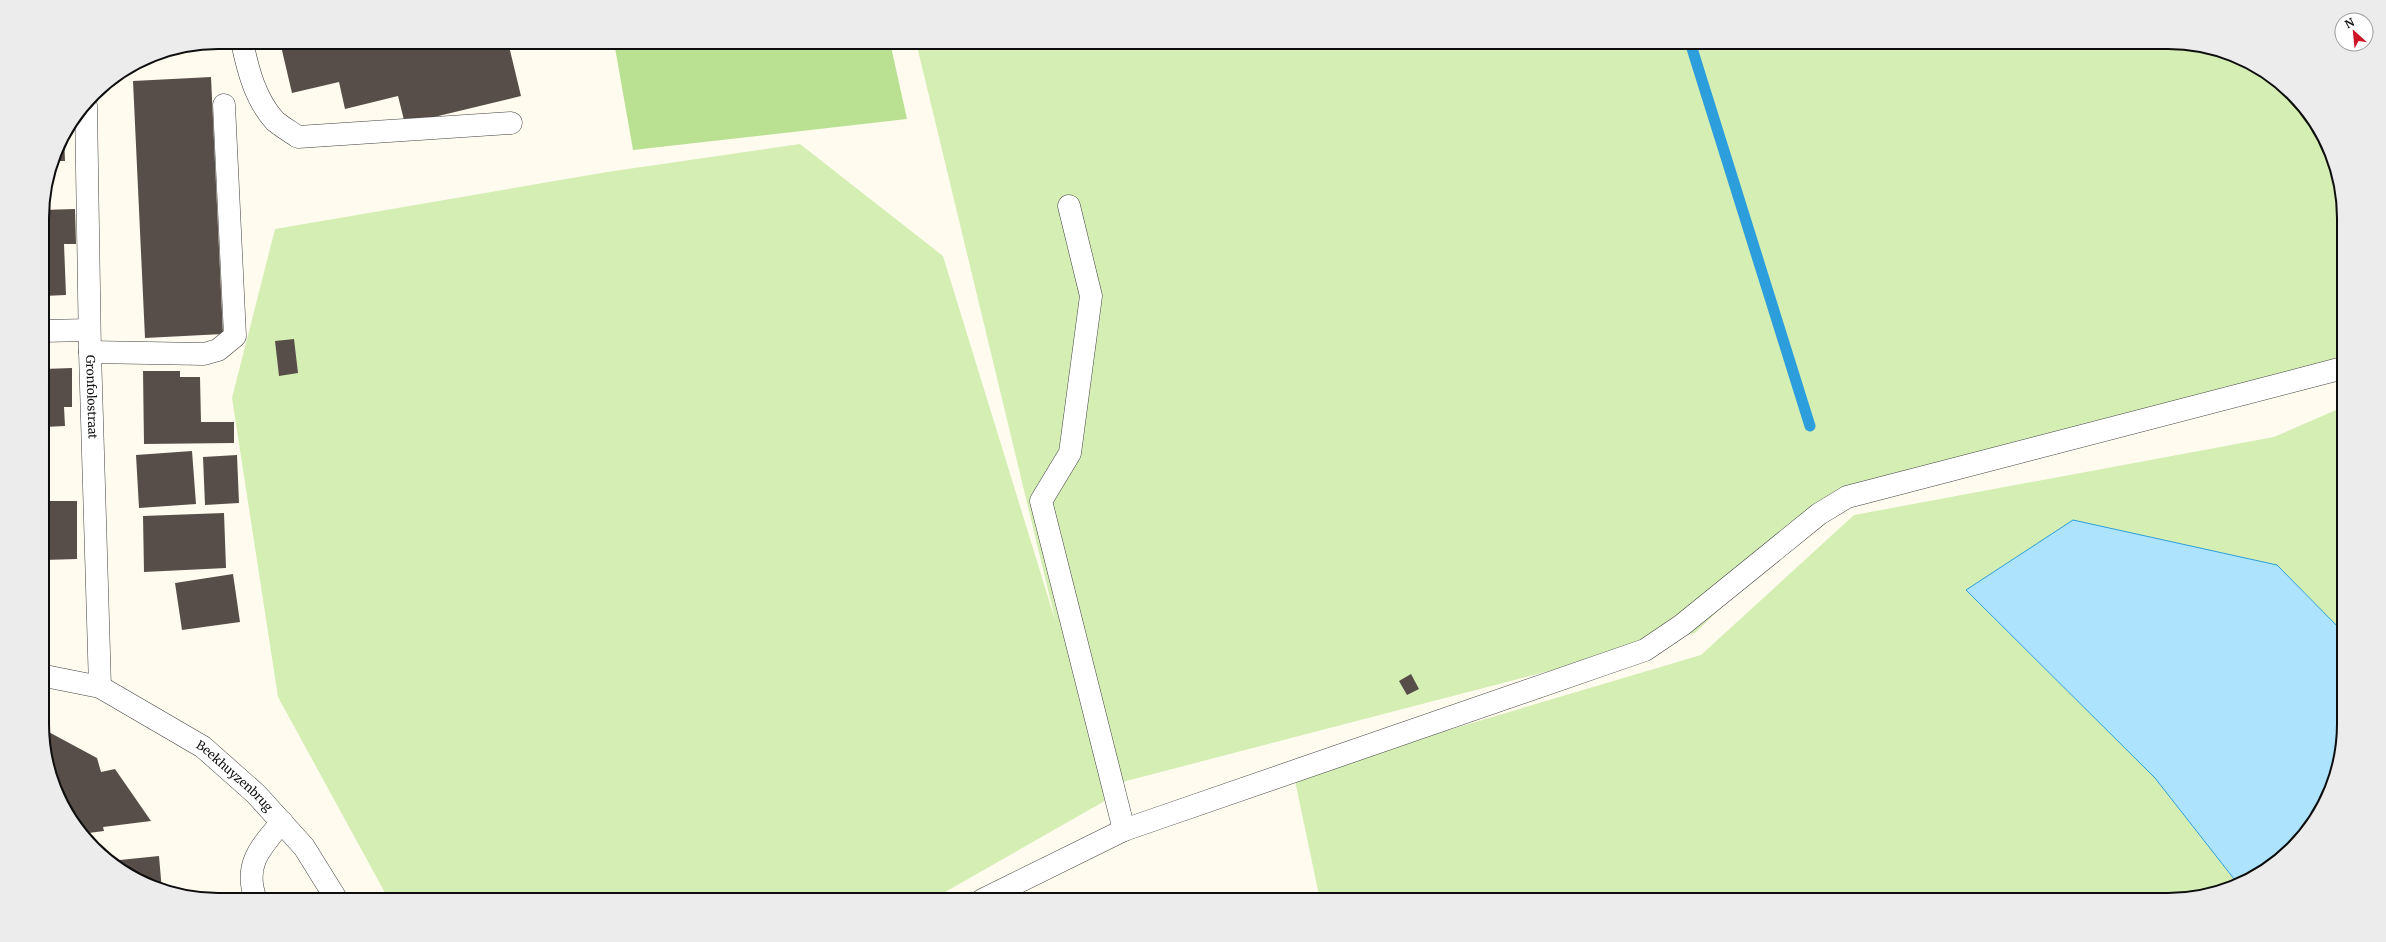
<svg xmlns="http://www.w3.org/2000/svg" width="2386" height="942" font-family="Merriweather,serif">
  <style>
    .green { fill: #d5eeb4 }
    .forest { fill: #b9e191 }
    .water { fill: #ade3fd; stroke: #2c9edc }
    .lines { fill: none; stroke-linecap: round; stroke-linejoin: round }
    .stream { stroke: #2c9edc; stroke-width: 11 }
    .building { fill: #584e49 }
    .minor-casing { stroke: #414141; stroke-width: 23 }
    .minor { stroke: #fff; stroke-width: 22 }
    .labels { text-anchor: middle; stroke-width: 4; stroke-linejoin: round; paint-order: stroke }
    .street-label { font-size: 12px; fill: #0e0e0e; stroke: #fff }
    .rim { fill: none; stroke: #0e0e0e; stroke-width: 2 }
  </style>
  <rect width="100%" height="100%" fill="#fffbef"/>
  <path class="green" d="M916,42H2168L2225,51L2275,78L2308,111L2331,150L2342,195L2343,358L1848,486L1695,633L1107,786L1110,798L931,900H389L278,697L232,398L275,229L607,172L800,144L943,256L1056,623Z
    M2343,407L2344,633L2277,565L1966,590L2155,778L2238,884L2225,891L2179,900H1320L1294,776L1701,655L1854,515L2274,437Z"/>
  <path class="forest" d="M614,42H890L907,119L633,150Z"/>
  <path class="water" d="M2073,520L2277,565L2344,633V724L2335,781L2308,831L2275,864L2238,884L2155,778L1966,590Z"/>
  <g class="lines">
    <path class="stream" d="M1690,42L1810,426"/>
  </g>
  <path class="building" d="M280,42H508L521,96L405,124L398,96L345,109L339,82L292,93Z
    M211,77L223,334L145,338L133,81Z
    M64,135L65,161H54L60,140Z
    M75,209L76,244H64L66,295L43,296L42,210Z
    M294,339L298,373L279,376L275,341Z
    M72,368V407H64L65,426L44,427L43,369Z
    M143,371H180V377H200L201,422H234V443L144,444Z
    M192,451L196,504L139,508L136,455Z
    M237,455L239,503L205,505L203,457Z
    M44,501H77V559L44,560Z
    M224,513L226,568L144,572L143,516Z
    M233,574L240,622L182,630L175,583Z
    M1411,674L1419,689L1407,695L1399,681Z
    M45,730L97,758L101,772L115,769L151,821L103,827L104,831L81,834L60,802L45,758Z
    M159,856L162,891L120,870L110,861Z"/>
  <g class="lines">
    <g class="minor-casing">
      <g id="minor">
        <path d="M242,42C248,70 255,99 275,121C282,127 291,132 298,137L511,123"/>
        <path id="s1" d="M86,106L90,352L100,687"/>
        <path d="M1069,206L1091,296L1070,453L1041,501L1124,830"/>
        <path d="M43,331L89,330"/>
        <path d="M90,352L204,354L218,350L235,336L224,105"/>
        <path id="s2" d="M45,676L100,687L203,747L256,794L304,847L337,900"/>
        <path d="M256,900C243,865 260,848 282,822"/>
        <path d="M982,900L1124,830L1645,650L1682,625L1819,514L1847,497L2343,368"/>
      </g>
    </g>
    <use href="#minor" class="minor"/>
  </g>
  <g class="labels">
    <g class="street-label">
      <text dy="4" stroke="none"><textPath href="#s1" startOffset="291">Gronfolostraat</textPath></text>
      <text dy="4" stroke="none"><textPath href="#s2" startOffset="218">Beekhuyzenbrug</textPath></text>
    </g>
  </g>
  <path d="M0 0H2386V942H0ZM218 49H2168A169 169 0 0 1 2337 218V724A169 169 0 0 1 2168 893H218A169 169 0 0 1 49 724V218A169 169 0 0 1 218 49Z" fill="#ececec" fill-rule="evenodd"/>
  <path class="rim" d="M218 49H2168A169 169 0 0 1 2337 218V724A169 169 0 0 1 2168 893H218A169 169 0 0 1 49 724V218A169 169 0 0 1 218 49Z"/>
  <g transform="translate(2354 32) rotate(333)"><circle r="19" fill="#ffffff" stroke="#9f9f9f"/>
  <path d="M0-3L7 15L0 10L-7 15Z" fill="#ce1627"/>
  <text y="-6" font-size="11" font-weight="bold" text-anchor="middle" fill="#0e0e0e">N</text>
  </g>
</svg>
